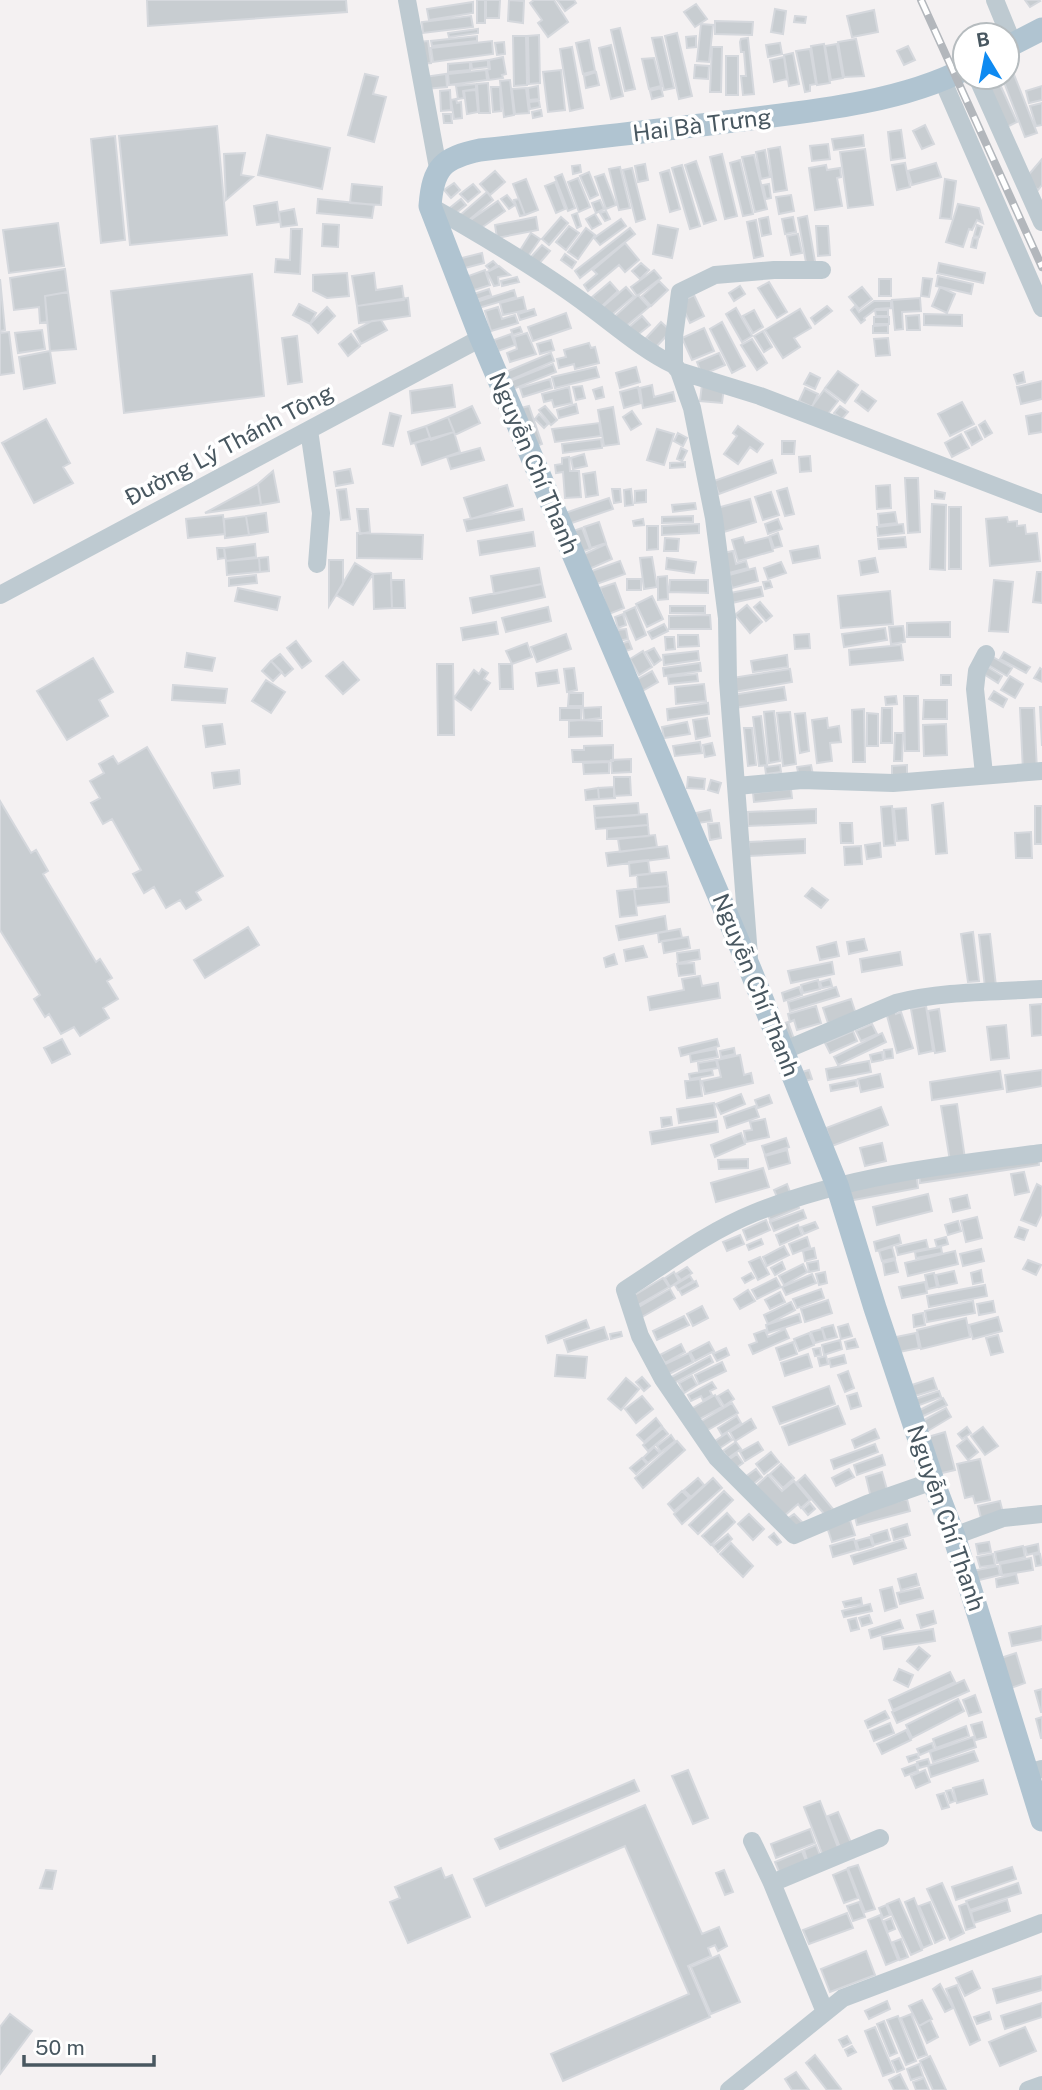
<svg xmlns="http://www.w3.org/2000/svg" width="1042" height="2090" font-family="'Public Sans',sans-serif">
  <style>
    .building { fill: #c8cdd1; stroke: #d5d8dd; stroke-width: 2 }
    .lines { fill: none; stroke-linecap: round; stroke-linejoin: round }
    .minor { stroke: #becad1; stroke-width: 18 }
    .major { stroke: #b0c4d1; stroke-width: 23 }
    .rail-casing { stroke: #b3b7bc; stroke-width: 8 }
    .rail { stroke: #fff; stroke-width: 5; stroke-dasharray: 16; stroke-linecap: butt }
    .labels { text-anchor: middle; stroke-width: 7; stroke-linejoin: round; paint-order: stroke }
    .street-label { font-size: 23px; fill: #485760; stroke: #fff }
  </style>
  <rect width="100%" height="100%" fill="#f4f1f2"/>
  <path class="building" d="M147,0H346L347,12L148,26Z
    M477,0H485V23H477Z
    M486,0H500L499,18H486Z
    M509,0L524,1L523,23L508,21Z
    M534,0H554L568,22L548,37L538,23L542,20L530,3Z
    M557,0H574L576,3L565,11Z
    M1025,0H1039L1040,1L1030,7Z
    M473,2V13L429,20L427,9Z
    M696,4L707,19L695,27L684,12Z
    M775,9L786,11L783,34L771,32Z
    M874,10L878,32L852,37L847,16Z
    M471,16L473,27L423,33L422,22Z
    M795,16L806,17L805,23L794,22Z
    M715,21L753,22L752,35L715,34Z
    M701,24L713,25L709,62L697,61Z
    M620,28L635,89L625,91L611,30Z
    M478,29V33L449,37L448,33Z
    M677,33L692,96L679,99L665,36Z
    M539,35L540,83L529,84L528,36Z
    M477,36V41L432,46L431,41Z
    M513,36H526L527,85L514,86Z
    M696,36V47L687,48L686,37Z
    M662,37L674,88L664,90L652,38Z
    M748,38L754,94L743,95L741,76H746L744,52H741L740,42L741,39Z
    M856,39L864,76L844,77L838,42Z
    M589,40L595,71L583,74L576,43Z
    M428,41L431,63L421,64L419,42Z
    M492,41L493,54L433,62L431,48Z
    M504,42L505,54L497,55L495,43Z
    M780,43L782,54L768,57L766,45Z
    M824,44L830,83L817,85L811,46Z
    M837,44L843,78L831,80L825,46Z
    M611,45L623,96L611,99L599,48Z
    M908,46L915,60L904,65L897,51Z
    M572,47L583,108L570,111L560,49Z
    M712,47H722L721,92H710Z
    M810,49L816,84L810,85V91L805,92L796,51Z
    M793,53L799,84L789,86L784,55Z
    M726,56H738V95H726Z
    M503,57L506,74L502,75L503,78L489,80L487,70L490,69L489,60Z
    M784,57L787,79L774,82L770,60Z
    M654,58L661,86L649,89L642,59Z
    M488,60V67L472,69L471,62Z
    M470,62V70L448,72V64Z
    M695,65L709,66L708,79L694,78Z
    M486,70L487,80L449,85L448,74Z
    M561,70L565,110L548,112L543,72Z
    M596,72L599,85L586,88L584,76Z
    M1013,72L1037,133L1025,137L1002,77H1007V74Z
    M365,74L378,77L373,94L386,97L374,142L348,135Z
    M446,74L447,87L425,89L424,77Z
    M510,80L514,115L504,117L500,81Z
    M998,80L1017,122L1005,128L985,85Z
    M488,83L490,113H479L477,84Z
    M476,84V89L463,91L464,98L458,99L456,86Z
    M538,86L539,99L529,100L528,88Z
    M1042,86V100L1029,103L1026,91Z
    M491,87H500L501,111L493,112Z
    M526,88L529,113L515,114L512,89Z
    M661,88L663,96L652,99L650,91Z
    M450,90L451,110L441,111L440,91Z
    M476,90L478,112L467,114L464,91Z
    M456,99L457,103L461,102L462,118L454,119L451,100Z
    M539,101L540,107L530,109L529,102Z
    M1042,103V125L1036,126L1030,106Z
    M541,110L542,116L533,118L532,112Z
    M443,114H451L452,123H444Z
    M925,125L934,144L922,149L913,131Z
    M217,126L227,235L130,245L119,136Z
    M901,130L905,158L891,160L888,132Z
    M267,135L330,148L322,189L258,175Z
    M863,135L864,146L834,150L832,139Z
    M115,136L125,240L101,243L91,139Z
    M828,144L830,159L812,161L810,146Z
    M780,147L787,190L774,192L768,149Z
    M865,149L873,205L848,208L840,152Z
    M765,150L770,177L761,179L756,152Z
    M245,153L241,175L253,177L226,200L224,154Z
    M722,154L737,216L725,219L710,157Z
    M754,155L767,209L755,212L742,157Z
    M1042,159V185L1038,190L1025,179Z
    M740,160L753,214L743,216L730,163Z
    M696,161L716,220L704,224L685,165Z
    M905,163L910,187L897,190L892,165Z
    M936,163L941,177L912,185L908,171Z
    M645,164L648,180L638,182L635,166Z
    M580,165L581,172L573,174L572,166Z
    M682,165L700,226L690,229L672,168Z
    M826,165L827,170L840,168L841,177L837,178L842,206L815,210L809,168Z
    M620,167L630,208L619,210L609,169Z
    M632,168L645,219L636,222L623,170Z
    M669,170L680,209L670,212L660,173Z
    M495,171L505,182L490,195L480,184Z
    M589,172L598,195L590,199L580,176Z
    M562,174L575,208L568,211L555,177Z
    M604,174L616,205L606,209L595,177Z
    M578,178L590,207L579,212L568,182Z
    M526,179L538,210L525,215L513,184Z
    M945,179L956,181L951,219L940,218Z
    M555,182L565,209L556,213L545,186Z
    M454,183L460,190L451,198L444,190Z
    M352,184L382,187L381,205L350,203Z
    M473,184L480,192L468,202L460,194Z
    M769,184L771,198L766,199L763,185Z
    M487,192L493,200L464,224L458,217Z
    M507,195L515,205L509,209L501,199Z
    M791,195L794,211L779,214L776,197Z
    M318,199L374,205L372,218L317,213Z
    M461,199L466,205L451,217L446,211Z
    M519,199L525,215L520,216L514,200Z
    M600,200L604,209L596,213L592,203Z
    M498,201L505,211L477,231L469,221Z
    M277,202L280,222L257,225L254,206Z
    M958,204L979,208L983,223L977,220L972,230L969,229L963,247L946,242Z
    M294,209L297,225L281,227L279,212Z
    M606,211L610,219L605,221L600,213Z
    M577,213L581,226L577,228L572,215Z
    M595,214L601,224L592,229L586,219Z
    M807,216L816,267L807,268L798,218Z
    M536,217L538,230L497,238L495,225Z
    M561,217L568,223L549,245L542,239Z
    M768,217L771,234L762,236L759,219Z
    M793,217L796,232L785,234L782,219Z
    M621,219L626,226L600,245L594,238Z
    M756,220L763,256L754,258L747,222Z
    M58,223L64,266L9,273L3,230Z
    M323,224L339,225L338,247L322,246Z
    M658,225L678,229L672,258L653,254Z
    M977,225L982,227L979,237L974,236Z
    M569,226L579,233L566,250L556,242Z
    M816,226H828L830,255L818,256Z
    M586,228L595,235L578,259L568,252Z
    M630,228L635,234L580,278L575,271Z
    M291,229H302L300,274L275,272L276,259L290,260Z
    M531,233L540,239L527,258L519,252Z
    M798,234L802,253L791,255L787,236Z
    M973,238L978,239L976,248L971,247Z
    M625,243L639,260L625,272L619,265L588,291L584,285L597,274L593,270Z
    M542,245L550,251L537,266L529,259Z
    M482,253L484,263L461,269L458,259Z
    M565,254L576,262L572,268L561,260Z
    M493,261L497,265L490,270L486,266Z
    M641,263L649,270L640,279L632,271Z
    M939,263L985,273L983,283L937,273Z
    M499,266L510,275L498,277L499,285L494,286L487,272Z
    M65,269L68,292L45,296L47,322L40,323L39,307L14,310L10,278Z
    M485,270L490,285L468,292L463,278Z
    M654,270L661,278L637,296L631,287Z
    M347,273L349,296L327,298L313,291V275Z
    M374,273L376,290L402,286L404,300L357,306L352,276Z
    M252,274L264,396L124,413L111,291Z
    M938,276L973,284L971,294L936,286Z
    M517,277L519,282L502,286L501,281Z
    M923,278L932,279L929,297L921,296Z
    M0,279L5,330L0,331Z
    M879,279H891V296H879Z
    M659,281L668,290L651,306L642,296Z
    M610,282L618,291L601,307L592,297Z
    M769,282L787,312L777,318L758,288Z
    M740,286L745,294L734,301L729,293Z
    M626,287L634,296L607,319L599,310Z
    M862,287L872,299L859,309L849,297Z
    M940,287L955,294L947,313L932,306Z
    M489,289L491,295L473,301L471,295Z
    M514,290L516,297L475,309L473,303Z
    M68,292L76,349L50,351L45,296Z
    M638,295L649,307L624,328L614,317Z
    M694,295L704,316L690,323L680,302Z
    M523,297L526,310L503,315L500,303Z
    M408,298L410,316L359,323L357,306Z
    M920,298L921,311L902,312L903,329L895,330L892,300Z
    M874,301H891V308L876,309L864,318L865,320L861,323L851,310L855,306L859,312Z
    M299,304L316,313L310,324L293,315Z
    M827,306L832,311L815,324L811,318Z
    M327,307L335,316L318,333L310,324Z
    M498,307L502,319L515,315L518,323L491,331L485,311Z
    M736,308L752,336L742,342L726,314Z
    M534,309L536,315L520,320L518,314Z
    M800,309L811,328L794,338L800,347L783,358L765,330Z
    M754,310L763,327L753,333L743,316Z
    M875,310H888V316H876Z
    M566,313L571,328L533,341L528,327Z
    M924,314L962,315V326L924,325Z
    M919,315L920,330H907L906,316Z
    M642,316L650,325L635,337L628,328Z
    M874,317H889V324H874Z
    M381,320L387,330L361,344L354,331L372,321Z
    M661,322L671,331L656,347L646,338Z
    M722,322L745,366L732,373L710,329Z
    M888,325V333H873V326Z
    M520,327L522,332L513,335L511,330Z
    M704,328L714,351L692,360L682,338Z
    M42,330L45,349L18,353L15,333Z
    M763,331L772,347L764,352L754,336Z
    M9,332L14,373L0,375V333Z
    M527,333L536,354L510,362L507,353L517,349L514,337Z
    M351,334L360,346L348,356L339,344Z
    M511,334L515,345L498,351L494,340Z
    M297,336L302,382L288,384L282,338Z
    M888,338L890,355L876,356L874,339Z
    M752,339L767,363L757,370L741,345Z
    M551,340L554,350L540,354L537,344Z
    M589,343L591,348L595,347L599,363L575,369L574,364L559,368L557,359L566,357L564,350Z
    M50,351L55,383L24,389L19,357Z
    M551,353L554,361L505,382L501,374Z
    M719,353L725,365L702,375L697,362Z
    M553,364L556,372L508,391L505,383Z
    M596,367L599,377L555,388L552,377Z
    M636,367L640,382L620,388L616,373Z
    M838,371L858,385L845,403L825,388Z
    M1023,372L1025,382L1017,384L1014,375Z
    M810,373L820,378L815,389L804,384Z
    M550,379L552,388L523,397L520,388Z
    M1042,381V399L1021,404L1017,387Z
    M702,384L724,387L722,403L700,401Z
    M452,385L455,407L412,413L410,391Z
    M652,385L654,397L673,392L675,401L643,408L640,388Z
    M582,386L585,398L576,400L573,387Z
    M569,387L572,403L554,407L552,400L544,402L542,394Z
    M602,387L604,397L596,399L593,390Z
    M638,387L641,403L624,408L620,392Z
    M805,388L818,394L812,407L799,401Z
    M824,390L838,401L824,419L810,409Z
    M862,391L876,401L868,411L855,401Z
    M962,402L974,424L950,436L938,414Z
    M576,404L578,413L559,418L557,410Z
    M472,406L480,423L455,435L448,417Z
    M529,406L542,444L534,447L521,408Z
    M545,406L557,420L551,425L539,410Z
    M840,406L848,412L842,419L834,413Z
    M613,407L619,444L604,446L598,410Z
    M632,411L641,424L631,430L623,417Z
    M390,413L401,416L393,446L383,444Z
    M1042,413V432L1029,434L1026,416Z
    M539,414L548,424L544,428L535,419Z
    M448,417L454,432L431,440L426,426Z
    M46,419L70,463L63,467L73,483L34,503L2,443Z
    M985,421L992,433L985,437L979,425Z
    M599,423L601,436L555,442L552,429Z
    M426,426L430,438L411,444L408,432Z
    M738,426L763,444L757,452L750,447L738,464L724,454L737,436L733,433Z
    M976,427L982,439L972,445L965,432Z
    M657,429L674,434L664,465L647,460Z
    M454,432L460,452L422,465L415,443Z
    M678,433L687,438L683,446L674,441Z
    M961,434L969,448L952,457L945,443Z
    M601,439L602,448L563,453L562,444Z
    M782,441H795L794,454H782Z
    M480,448L484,460L451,469L447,457Z
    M681,448L687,451L682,461L677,459Z
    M584,454L587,466L573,469L571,458Z
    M810,456L811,471L800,472L799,457Z
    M569,457L570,471H579L581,497L565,498L563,472L556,473L555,465L562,464V458Z
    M772,460L776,473L719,494L714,481Z
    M685,462V467L670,468V463Z
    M350,469L353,483L336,486L334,472Z
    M273,471L279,502L261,505L258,484Z
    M595,472L598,495L586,497L583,474Z
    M905,478H918L920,532L908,533Z
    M258,484L261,505L205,513Z
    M507,485L513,506L471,519L464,498Z
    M890,485L891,508L877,509L876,486Z
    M787,488L794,514L785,516L777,491Z
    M346,489L350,519L341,520L337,490Z
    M612,489H620L621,502L614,503Z
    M631,489L633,505L625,506L624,490Z
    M646,490V502L635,503V491Z
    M935,491L945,493L944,499L935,498Z
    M771,492L779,515L763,520L755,497Z
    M609,498L613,509L566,525L562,514Z
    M750,499L756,522L724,532L717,508Z
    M695,503L696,509L673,512L672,505Z
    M932,504L946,505L945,570L930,569Z
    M949,507H961V569H949Z
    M357,509H368L370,532L360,534Z
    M522,509L524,520L467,531L464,520Z
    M895,512L897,523L879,525L878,514Z
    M266,513L268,532L249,535L246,516Z
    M223,515L225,534L188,538L186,519Z
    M246,516L249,535L225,538L224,519Z
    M693,516V522L662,523V517Z
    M1007,517L1008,522L1017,521V526L1025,525L1026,534L1037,533L1040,561L990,566L986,519Z
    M643,519L644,525L634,526L633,521Z
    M778,519L782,529L768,534L765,524Z
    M599,522L606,543L591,548L584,527Z
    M699,524V533L662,535V526Z
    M903,524L904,533L878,536L877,527Z
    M647,526H658V549L647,550Z
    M582,528L590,549L581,552L573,531Z
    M533,532L535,546L480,555L478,541Z
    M357,533L423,535L422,559L357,558Z
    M778,533L782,546L774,548L770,536Z
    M743,537L745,543L769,537L773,551L738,561L732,540Z
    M905,537L906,547L879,549L878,539Z
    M665,538L679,539L678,551H664Z
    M255,544L256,557L226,561L224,548Z
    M606,544L612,559L585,571L578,557Z
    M818,546L820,558L793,563L790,551Z
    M217,548H224L225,558L218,559Z
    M733,551L736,564L746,561L748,568L729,573L723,553Z
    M268,557L269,571L260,572L259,558Z
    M652,557L657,587L644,589L640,558Z
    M259,558L260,572L227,575L226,561Z
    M667,558L696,562L694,573L666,569Z
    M875,558L878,572L861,575L859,561Z
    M329,560H343V584L329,606Z
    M620,561L625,574L591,586L586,573Z
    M781,562L786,573L768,579L764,568Z
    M355,563L373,574L353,605L336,595Z
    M539,568L542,584L494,594L491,576Z
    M755,568L758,581L732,588L729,575Z
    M1037,572H1042V603L1033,602Z
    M391,573L392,608L374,609L373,574Z
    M256,575L257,583L229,586V578Z
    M667,576L668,599L658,600V577Z
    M627,579H641V590H627Z
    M391,580H404L405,608H392Z
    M670,580H708V593L669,592Z
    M994,580L1013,582L1008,632L989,631Z
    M770,581L772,587L765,589L763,582Z
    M615,583L624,608L609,614L600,588Z
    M542,584L545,597L473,613L470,598Z
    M761,587L763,596L732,603L730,593Z
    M238,588L280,597L277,610L235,601Z
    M890,591L893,624L841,628L838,596Z
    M652,596L663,619L647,627L636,604Z
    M760,602L772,616L766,621L754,607Z
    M747,605L762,622L750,633L735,615Z
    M670,606H705V613H670Z
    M548,607L551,621L506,632L502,618Z
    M635,607L646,635L636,640L624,612Z
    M623,614L626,625L618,628L615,617Z
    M710,615L711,629H669V616Z
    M496,622L498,634L463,640L461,628Z
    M950,622V637H907V623Z
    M664,624L668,631L652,639L648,632Z
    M903,626L905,642L891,644L889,627Z
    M885,628L887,640L844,647L842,634Z
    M626,629L628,639L619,641L617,630Z
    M566,634L571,649L537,662L531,647Z
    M809,634L810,648L795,649L794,635Z
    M678,635H698L699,646L678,647Z
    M665,637H674L675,649L666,650Z
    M296,641L311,661L302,668L287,648Z
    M629,641L632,649L617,654L615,646Z
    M527,643L532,657L512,664L506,651Z
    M901,645L903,660L850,665L849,650Z
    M654,648L661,660L654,665L646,652Z
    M643,651L652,667L639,675L630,659Z
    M698,651L699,660L664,665L663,655Z
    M1004,652L1030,667L1026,673L1000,659Z
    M187,653L215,658L212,671L185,667Z
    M280,654L293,669L285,676L271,661Z
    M787,655L788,667L753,672L751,661Z
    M993,657L1012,668L1007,676L988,665Z
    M93,658L113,692L99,700L108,716L67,740L37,691Z
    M271,661L282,672L273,681L262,671Z
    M343,662L359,680L343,694L326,676Z
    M700,663L701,671L664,676L663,668Z
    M437,664H453L454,735H438Z
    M499,664H512L513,689H500Z
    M986,666L1002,676L998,683L982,673Z
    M574,668L577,690L567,692L564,669Z
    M1040,668L1042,670V682L1034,678Z
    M482,669L488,673L484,679L490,683L471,710L454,698L474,670L479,674Z
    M790,669L792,682L734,692L732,678Z
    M557,670L559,683L538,686L536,673Z
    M652,671L658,682L639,693L632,682Z
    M697,674L698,681L669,684L668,677Z
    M941,675H951V685H941Z
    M1010,676L1023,684L1015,698L1001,690Z
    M266,680L285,692L271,713L252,701Z
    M704,684L706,701L676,704L675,687Z
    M173,685L227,689L225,703L172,700Z
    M784,687L786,700L734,708L732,695Z
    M994,691L1007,699L1003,707L989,699Z
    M569,693H583V706H568Z
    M896,696L897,704L886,705L885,697Z
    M904,696H918L919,751H905Z
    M924,700H947V719H923Z
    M708,703L709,714L668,720L667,709Z
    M601,707V718L584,720L583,708Z
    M1040,707H1042V746Z
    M560,708H581V720H560Z
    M882,708H892V743H881Z
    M1020,708H1034L1037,771H1023Z
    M864,709L865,762H853L852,710Z
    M774,711L780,761L769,763L764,712Z
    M790,712L796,764L783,766L777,713Z
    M805,713L809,751L800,753L795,714Z
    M867,713L878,714V746H867Z
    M761,716L767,765L759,766L753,717Z
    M707,718L710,736L696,739L693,720Z
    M827,718L828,728L839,726L841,742L830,743L832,761L817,763L812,720Z
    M581,720L602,721V736L569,737V721Z
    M687,722L690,734L664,738L662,727Z
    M222,724L225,744L206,747L203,726Z
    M946,724L947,755L924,756L923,725Z
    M744,728H752L756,765L748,766Z
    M895,733H903L902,761H894Z
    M700,742L702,753L675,756L673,746Z
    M712,743L715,755L705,757L703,745Z
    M613,745V761L573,762L572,750H584V746Z
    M147,747L223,876L196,892L201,900L186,909L180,900L166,908L154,887L144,893L133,874L141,870L112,819L103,824L91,803L100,798L90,781L104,773L99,764L113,756L118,764Z
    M631,759V772L612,773L611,760Z
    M609,762V773L584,774L583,763Z
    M780,765L781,772L766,774L765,767Z
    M811,765L813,775L799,777L797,767Z
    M907,765V775H892V766Z
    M239,770L240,784L214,788L212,773Z
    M614,777H630L631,795L614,796Z
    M688,777L705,779L704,789L687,788Z
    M711,780L721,783L718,793L708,790Z
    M614,787L615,798L599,799L598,788Z
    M598,788L599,799L586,800L585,790Z
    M791,789L792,798L754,802L753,793Z
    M0,801L31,853L36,850L48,871L43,874L96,962L100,959L112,978L107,981L118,999L103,1008L109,1018L80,1036L74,1027L61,1034L49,1014L45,1017L34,999L40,995L0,930Z
    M638,803L639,815L595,818L594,806Z
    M943,803L947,853L936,854L932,805Z
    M892,806L895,845L884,846L881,807Z
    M1035,806H1042V844H1035Z
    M906,808L908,840L897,841L894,809Z
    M816,809V823L748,826V812Z
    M710,810L712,821L698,823L696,813Z
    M647,814L648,825L596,829L595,818Z
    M719,823L721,838L710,840L708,824Z
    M840,823H852L853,843H841Z
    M648,825L649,836L607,839V829Z
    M1031,832L1032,858H1016L1015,833Z
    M655,835L657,847L620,852L618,839Z
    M805,839V853L749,856V842Z
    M880,843L881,857L867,859L865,845Z
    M667,846L669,858L608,866L606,853Z
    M861,846L862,864L845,865L844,847Z
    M648,860L650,874L630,876L629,862Z
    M666,872L668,886L638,889L637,875Z
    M668,886L669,902L636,906L634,889Z
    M812,888L828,900L821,908L805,896Z
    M634,889L637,915L620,917L617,891Z
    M665,916L667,931L619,940L616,926Z
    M248,927L259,945L205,978L194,960Z
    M680,929L682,938L659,942L658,933Z
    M973,932L979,981L968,982L961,934Z
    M990,934L996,986L985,987L979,935Z
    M688,937L690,948L664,953L662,941Z
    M864,939L867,950L849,954L847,942Z
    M836,942L839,956L820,960L817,947Z
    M643,946L647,957L626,961L624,950Z
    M699,950L700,959L678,963L677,953Z
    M900,952L902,965L862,972L860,959Z
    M614,954L617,964L606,967L604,958Z
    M832,962L834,974L791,983L788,971Z
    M694,963L695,974L679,976L677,964Z
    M700,976L702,986L718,983L720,998L650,1010L648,997L684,990L682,979Z
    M830,979L832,986L822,988L820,982Z
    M818,980L820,989L803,993L801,985Z
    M799,987L802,995L784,1001L782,993Z
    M836,987L839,996L790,1011L788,1002Z
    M851,999L856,1014L828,1023L823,1008Z
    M1042,1004V1035L1032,1036L1030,1005Z
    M816,1006L821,1023L797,1030L794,1020L790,1022L788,1014Z
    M926,1006L933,1051L919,1054L911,1009Z
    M895,1009L896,1014L901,1012L913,1048L897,1053L886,1012Z
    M939,1009L945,1051L935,1053L928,1011Z
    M788,1022L794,1039L782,1043L776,1026Z
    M872,1024L877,1034L861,1041L856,1031Z
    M1006,1025L1009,1058L991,1060L987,1027Z
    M853,1031L857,1041L830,1053L825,1043Z
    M882,1033L886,1042L838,1065L834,1057Z
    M62,1039L70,1054L52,1063L44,1048Z
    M717,1039L719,1046L681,1056L679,1048Z
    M734,1048L735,1054L721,1057L720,1051Z
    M716,1049L718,1057L691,1062L690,1054Z
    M892,1049L893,1058L885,1059L884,1050Z
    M882,1052L883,1060L872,1062L870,1055Z
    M740,1055L744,1075L751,1073L753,1083L705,1094L702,1081L721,1077L717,1060Z
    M716,1060L718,1068L699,1071L698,1063Z
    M869,1061L871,1072L828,1080L826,1069Z
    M712,1070L713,1075L690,1079L689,1074Z
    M809,1070L812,1079L798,1083L795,1074Z
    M1042,1070V1086L1007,1092L1005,1075Z
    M1000,1071L1003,1089L932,1100L930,1082Z
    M880,1074L883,1087L861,1092L858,1079Z
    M700,1079L702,1096L687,1098L685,1081Z
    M856,1080L857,1086L831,1091L830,1085Z
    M741,1094L745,1104L721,1114L716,1104Z
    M769,1095L772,1103L758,1108L755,1100Z
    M714,1103L716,1117L679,1123L677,1109Z
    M957,1104L965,1159L950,1161L941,1106Z
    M755,1106L759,1117L727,1128L724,1117Z
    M881,1107L888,1125L832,1146L826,1128Z
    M671,1117L672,1125L662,1127L661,1118Z
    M765,1119L769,1137L746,1142L744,1131L752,1130L750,1122Z
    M717,1121L718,1132L652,1144L650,1132Z
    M741,1133L745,1144L715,1157L711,1145Z
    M786,1138L789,1147L765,1155L762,1146Z
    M882,1143L886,1161L865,1166L860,1148Z
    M787,1150L790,1163L769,1169L765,1156Z
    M1038,1156L1039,1165L920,1183L919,1175Z
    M748,1159V1168L719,1169L718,1160Z
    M763,1168L769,1187L716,1202L711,1183Z
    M916,1172L918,1188L843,1202L840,1187Z
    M1024,1172L1029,1192L1015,1195L1011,1174Z
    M787,1184L790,1192L777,1197L774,1190Z
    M1037,1184L1042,1187V1213L1036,1226L1021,1220Z
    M928,1194L932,1211L877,1225L873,1207Z
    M967,1195L970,1208L953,1212L950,1199Z
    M796,1200L799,1208L770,1220L767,1212Z
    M803,1210L806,1218L774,1231L770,1222Z
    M977,1217L982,1238L966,1242L961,1221Z
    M766,1220L770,1230L747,1240L743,1230Z
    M958,1221L961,1231L948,1235L945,1225Z
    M815,1222L818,1228L804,1234L801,1227Z
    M798,1225L802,1235L780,1245L776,1235Z
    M1019,1227L1028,1230L1024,1240L1015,1237Z
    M740,1235L744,1244L727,1251L723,1242Z
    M899,1235L901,1243L876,1251L874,1242Z
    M807,1237L810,1247L793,1254L789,1244Z
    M946,1237L948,1244L937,1247L935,1240Z
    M761,1239L763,1244L749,1250L747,1245Z
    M926,1240L928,1248L898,1255L896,1247Z
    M784,1246L789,1255L767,1266L763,1257Z
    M892,1247L895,1258L882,1261L879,1251Z
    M941,1247L942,1253L916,1258L915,1252Z
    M814,1248L816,1258L805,1261L803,1251Z
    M981,1249L984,1261L963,1266L960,1254Z
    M955,1251L958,1264L908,1276L905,1263Z
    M760,1257L769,1274L758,1280L749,1262Z
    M895,1260L898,1272L885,1275L883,1263Z
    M1028,1260L1041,1265L1036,1275L1023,1269Z
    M818,1261L819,1270L809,1272L807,1263Z
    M782,1262L785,1269L775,1275L771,1268Z
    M803,1264L807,1272L784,1285L779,1276Z
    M687,1267L692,1273L681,1280L676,1274Z
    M981,1270L983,1282L973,1284L971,1273Z
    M954,1271L957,1283L939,1287L936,1275Z
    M674,1272L679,1281L670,1287L665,1278Z
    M825,1272L827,1283L819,1285L816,1274Z
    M751,1273L754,1278L745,1283L742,1278Z
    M934,1273L937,1287L928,1289L925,1275Z
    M812,1274L816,1283L786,1295L782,1287Z
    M690,1276L693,1281L678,1290L675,1285Z
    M663,1278L669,1287L638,1305L633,1296Z
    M776,1278L781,1287L757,1299L752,1290Z
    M696,1281L698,1286L682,1295L679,1290Z
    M925,1282L927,1293L902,1298L899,1287Z
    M985,1285L987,1296L929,1307L927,1296Z
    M670,1289L675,1298L642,1317L637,1308Z
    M821,1289L824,1298L797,1308L793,1299Z
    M748,1290L755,1301L740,1309L734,1299Z
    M780,1292L785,1302L770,1309L765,1300Z
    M828,1300L832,1313L805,1322L801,1309Z
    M973,1301L975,1313L927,1322L925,1311Z
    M993,1301L995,1312L979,1315L977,1304Z
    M791,1302L795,1310L768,1324L764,1315Z
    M702,1306L708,1318L693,1326L687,1314Z
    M923,1313L925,1325L914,1327L913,1315Z
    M799,1314L801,1322L768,1333L766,1325Z
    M684,1316L689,1325L657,1340L653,1331Z
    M998,1317L1002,1331L973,1339L969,1325Z
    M966,1318L970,1337L921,1349L917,1330Z
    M586,1320L589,1328L548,1343L546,1336Z
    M848,1324L852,1336L841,1339L838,1327Z
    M833,1325L837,1337L826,1340L822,1328Z
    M604,1327L608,1339L568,1352L564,1340Z
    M785,1329L789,1338L753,1354L749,1345L757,1342L754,1334L765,1330L768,1337Z
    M822,1329L825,1340L815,1343L811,1332Z
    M621,1332L622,1336L611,1339L610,1334Z
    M809,1333L814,1345L799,1351L794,1339Z
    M916,1333L919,1348L899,1352L896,1337Z
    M998,1335L1003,1352L991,1355L986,1338Z
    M855,1339L858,1347L847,1349L845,1342Z
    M840,1340L842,1349L824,1355L822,1345Z
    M709,1342L714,1351L695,1361L690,1352Z
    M793,1342L797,1354L780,1360L776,1348Z
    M681,1344L685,1352L665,1363L660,1355Z
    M726,1348L729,1355L717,1361L713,1354Z
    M820,1348L821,1355L815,1356L813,1349Z
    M689,1353L693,1362L667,1375L663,1365Z
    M808,1354L812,1367L785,1376L781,1363Z
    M557,1355L587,1357L585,1378L555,1376Z
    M844,1355L846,1363L831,1367L829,1359Z
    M710,1356L713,1362L669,1386L666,1380Z
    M826,1356L828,1364L820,1366L818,1358Z
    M722,1362L726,1371L699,1384L695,1375Z
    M848,1371L854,1388L845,1392L838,1375Z
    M692,1376L697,1385L684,1393L679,1383Z
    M642,1377L650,1386L644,1391L636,1382Z
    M626,1378L639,1389L621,1410L608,1399Z
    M933,1378L937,1389L915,1396L912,1385Z
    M712,1382L716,1388L710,1391L712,1395L703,1400L701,1396L691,1401L688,1395Z
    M829,1386L835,1404L780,1424L773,1407Z
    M728,1390L734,1399L724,1406L718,1396Z
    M939,1391L941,1397L917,1406L915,1399Z
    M857,1393L861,1406L851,1409L847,1396Z
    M715,1395L722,1407L698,1420L691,1409Z
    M642,1396L653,1409L636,1423L625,1409Z
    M943,1398L947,1405L919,1418L916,1412Z
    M732,1403L738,1413L706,1431L700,1422Z
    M838,1406L845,1424L789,1445L782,1427Z
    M946,1408L951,1417L921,1435L915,1425Z
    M737,1416L741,1423L722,1435L718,1428Z
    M656,1418L662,1426L644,1442L637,1435Z
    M751,1419L756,1428L735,1441L730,1432Z
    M967,1427L971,1433L962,1439L958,1434Z
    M983,1427L998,1446L985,1455L971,1436Z
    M663,1428L668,1434L648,1451L643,1445Z
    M875,1429L879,1438L855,1448L852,1440Z
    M945,1432L955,1470L938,1474L928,1437Z
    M727,1433L732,1440L720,1448L715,1441Z
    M671,1435L675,1441L661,1452L657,1446Z
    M967,1438L978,1452L968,1460L957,1446Z
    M677,1441L685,1450L643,1488L635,1478Z
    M736,1442L741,1449L728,1458L723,1451Z
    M758,1442L763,1450L745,1461L740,1452Z
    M875,1444L878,1452L834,1469L831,1460Z
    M654,1447L660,1453L648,1463L643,1458Z
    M771,1452L779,1462L764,1474L756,1464Z
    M737,1454L743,1463L733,1470L727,1461Z
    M882,1455L885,1465L857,1475L854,1465Z
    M642,1458L647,1464L636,1474L630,1468Z
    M980,1459L990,1500L975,1503L973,1496L965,1498L957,1464Z
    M781,1464L794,1478L783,1488L770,1474Z
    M756,1469L762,1477L751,1486L745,1477Z
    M849,1469L854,1477L836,1486L832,1478Z
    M882,1472L888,1493L871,1498L866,1477Z
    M768,1475L782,1491L794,1481L810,1500L801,1508L798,1504L783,1517L753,1489Z
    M805,1475L833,1509L825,1515L797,1482Z
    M698,1478L704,1485L691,1497L684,1490Z
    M713,1478L722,1488L682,1524L674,1514Z
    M682,1491L689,1498L674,1511L668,1504Z
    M724,1491L733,1500L698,1534L689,1525Z
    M907,1499L910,1511L857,1525L854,1513Z
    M1000,1501L1003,1513L981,1518L978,1506Z
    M810,1503L815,1509L808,1515L803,1509Z
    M727,1513L735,1522L711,1545L702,1536Z
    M749,1514L764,1529L753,1540L738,1524Z
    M794,1514L804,1524L797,1530L787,1519Z
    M850,1520L855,1535L832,1542L827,1527Z
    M907,1524L910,1535L894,1540L891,1529Z
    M887,1530L890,1540L874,1545L871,1535Z
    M774,1533L781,1542L777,1545L769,1537Z
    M728,1534L732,1539L718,1552L713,1546Z
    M870,1537L873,1546L859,1550L856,1541Z
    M854,1539L857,1550L833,1557L830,1546Z
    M903,1540L906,1548L854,1564L851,1556Z
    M989,1542L991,1552L978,1554L976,1544Z
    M731,1543L753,1566L743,1577L720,1554Z
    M1038,1544L1039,1552L1027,1555L1025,1547Z
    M1023,1546L1025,1557L997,1563L995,1552Z
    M993,1554L995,1565L980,1567L977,1557Z
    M1040,1554L1042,1565L1036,1566L1034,1555Z
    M1031,1558L1033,1570L1002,1575L1000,1564Z
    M998,1566L1000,1575L975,1581L972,1571Z
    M916,1574L919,1585L901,1590L898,1579Z
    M1016,1574L1018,1583L997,1587L996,1579Z
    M892,1587L897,1607L885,1611L880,1590Z
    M920,1588L923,1598L900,1604L897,1593Z
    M861,1598L862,1604L845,1607L843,1602Z
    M870,1604L872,1611L844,1617L842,1611Z
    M933,1611L936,1623L921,1628L917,1615Z
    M869,1615L872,1623L862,1626L859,1618Z
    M856,1618L859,1629L851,1631L848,1620Z
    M900,1620L903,1628L871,1638L869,1630Z
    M1042,1626V1640L1012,1646L1009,1633Z
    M933,1629L935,1641L884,1649L882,1637Z
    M919,1647L930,1656L918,1670L907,1661Z
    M1016,1653L1025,1683L1011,1688L1001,1658Z
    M899,1669L913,1675L908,1687L894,1680Z
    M950,1672L955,1682L893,1710L889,1700Z
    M964,1680L969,1691L897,1723L892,1712Z
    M1042,1689V1712H1041L1035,1691Z
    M975,1695L981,1712L969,1716L963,1700Z
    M958,1699L964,1711L912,1738L906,1725Z
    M885,1711L889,1718L868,1728L865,1721Z
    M1042,1717V1738H1041L1036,1719Z
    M982,1722L986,1737L976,1740L971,1725Z
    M890,1723L894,1733L874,1741L870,1731Z
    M966,1726L969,1736L936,1748L933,1739Z
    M906,1730L911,1740L882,1754L877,1744Z
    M973,1737L976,1747L933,1762L930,1752Z
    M932,1743L934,1749L920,1755L917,1749Z
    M974,1751L978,1761L931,1777L928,1766Z
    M917,1754L919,1758L909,1762L907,1757Z
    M928,1759L930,1765L919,1768L917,1762Z
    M916,1764L918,1771L905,1776L902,1769Z
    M688,1770L708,1818L693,1824L672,1776Z
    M925,1770L930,1782L916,1788L911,1776Z
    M634,1780L639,1791L500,1849L495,1839Z
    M983,1780L987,1794L957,1803L953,1788Z
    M951,1790L955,1801L950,1803L946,1791Z
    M944,1793L949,1807L942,1809L937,1795Z
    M820,1801L839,1850L823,1856L804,1807Z
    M645,1805L702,1934L719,1927L727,1946L718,1951L715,1945L708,1948L711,1956L688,1966L710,2017L563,2081L551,2054L689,1994L625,1846L486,1906L474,1879Z
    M838,1812L852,1845L841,1850L828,1816Z
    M810,1829L815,1843L776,1858L771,1844Z
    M816,1845L820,1855L807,1860L804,1850Z
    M802,1851L807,1863L780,1874L775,1862Z
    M858,1865L875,1909L865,1912L848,1868Z
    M1012,1867L1016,1879L956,1900L952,1887Z
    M441,1868L445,1878L452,1875L470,1917L408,1943L390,1902L400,1898L395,1887Z
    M847,1869L858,1898L844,1903L833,1875Z
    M46,1870L56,1871L52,1889L40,1888Z
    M724,1870L733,1892L725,1895L716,1873Z
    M942,1883L964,1933L950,1940L927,1889Z
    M1018,1883L1021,1893L970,1910L966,1901Z
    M914,1898L932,1944L923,1948L905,1902Z
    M899,1899L922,1950L911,1955L887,1904Z
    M1007,1900L1010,1911L974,1923L971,1912Z
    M859,1902L865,1917L853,1921L847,1906Z
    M930,1902L945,1938L935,1943L919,1906Z
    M967,1903L975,1927L966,1930L959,1906Z
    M886,1905L890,1915L883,1918L879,1908Z
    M847,1913L853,1928L809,1944L803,1930Z
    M880,1915L898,1960L886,1965L868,1920Z
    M891,1918L895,1929L888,1932L884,1921Z
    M901,1939L908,1957L900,1960L893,1942Z
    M866,1951L875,1975L830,1992L821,1969Z
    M719,1955L740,2002L711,2014L691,1967Z
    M972,1971L980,1988L965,1996L956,1978Z
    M1042,1976V1990L997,2003L993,1989Z
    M940,1984L953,2008L945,2012L933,1989Z
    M957,1985L980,2040L970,2045L946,1989Z
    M922,2000L932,2019L919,2026L909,2006Z
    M887,2001L890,2009L869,2019L865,2011Z
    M1042,2003V2017L1005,2029L1001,2016Z
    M989,2012L991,2019L977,2024L974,2017Z
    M10,2014L32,2031L0,2074V2027Z
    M911,2014L927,2055L918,2058L901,2018Z
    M898,2016L916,2061L906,2065L887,2020Z
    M930,2020L938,2037L927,2043L919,2026Z
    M884,2021L897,2053L890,2056L877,2024Z
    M875,2027L894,2072L883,2076L865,2031Z
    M1025,2027L1036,2051L1000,2066L989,2042Z
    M847,2036L851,2043L843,2047L839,2040Z
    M852,2046L856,2052L848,2056L845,2050Z
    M815,2055L841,2089L840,2090H827L806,2063Z
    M930,2056L946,2090H933L920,2061Z
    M899,2058L904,2069L897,2072L892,2061Z
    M919,2064L923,2076L911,2080L907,2069Z
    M796,2072L809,2090H792L785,2079Z
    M900,2074L908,2090H894L889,2080Z
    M924,2078L929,2090H916L913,2082Z"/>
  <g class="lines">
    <path class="minor" d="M407,0L438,168
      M995,0L1013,44
      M977,77L1042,222
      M942,79L1042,308
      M430,206C483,236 541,270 590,307C617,327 643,350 674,365L679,371L760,396L1042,504
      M674,365V337L680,292L715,275L774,270H822
      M679,371L692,408L714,518L727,618L728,681L749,956
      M309,430L321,513L317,564
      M0,595L481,338
      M984,774L975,689L977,671L986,654
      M737,786L802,780L893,783L1042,771
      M783,1051L896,1003C942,991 994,992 1042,989
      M933,1481L867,1504L794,1535L717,1458L663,1379L640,1336L625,1290C667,1263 707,1232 754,1213C846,1176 944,1165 1042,1153
      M954,1536L1003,1518L1042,1514
      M1028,1773L1042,1769
      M752,1841L772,1883L825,2012
      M772,1883L880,1838
      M729,2090L843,1998L1042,1923
      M1028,2090L1042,2085"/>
    <path class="major" d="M1007,47L1042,29
      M965,69C906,100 823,110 757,118C665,130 573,140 480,150C443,158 433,167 430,206L481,338L750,969L837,1185L875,1308L933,1481L954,1536L1042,1820"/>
    <g class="rail-casing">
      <path id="rail" d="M921,0L1042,267"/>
    </g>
    <use href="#rail" class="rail"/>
  </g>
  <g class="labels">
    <g class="street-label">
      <text transform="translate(702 125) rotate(-7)" y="8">Hai Bà Trưng</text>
      <text transform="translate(229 445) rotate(-28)" y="8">Đường Lý Thánh Tông</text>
      <text transform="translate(534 463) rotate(67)" y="8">Nguyễn Chí Thanh</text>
      <text transform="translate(756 985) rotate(68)" y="8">Nguyễn Chí Thanh</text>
      <text transform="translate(946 1518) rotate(71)" y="8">Nguyễn Chí Thanh</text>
    </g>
  </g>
  <g transform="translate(986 56) rotate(350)"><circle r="33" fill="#ffffff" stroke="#b6bcbf" stroke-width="2"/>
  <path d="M0-5L12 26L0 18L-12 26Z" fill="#0e8af1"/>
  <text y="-10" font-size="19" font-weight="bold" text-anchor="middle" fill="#485760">B</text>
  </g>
  <path d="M24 2055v10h130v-10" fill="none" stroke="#485760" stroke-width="3.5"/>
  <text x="35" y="2055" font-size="21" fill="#485760" stroke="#ffffff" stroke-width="5" paint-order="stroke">50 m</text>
</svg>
